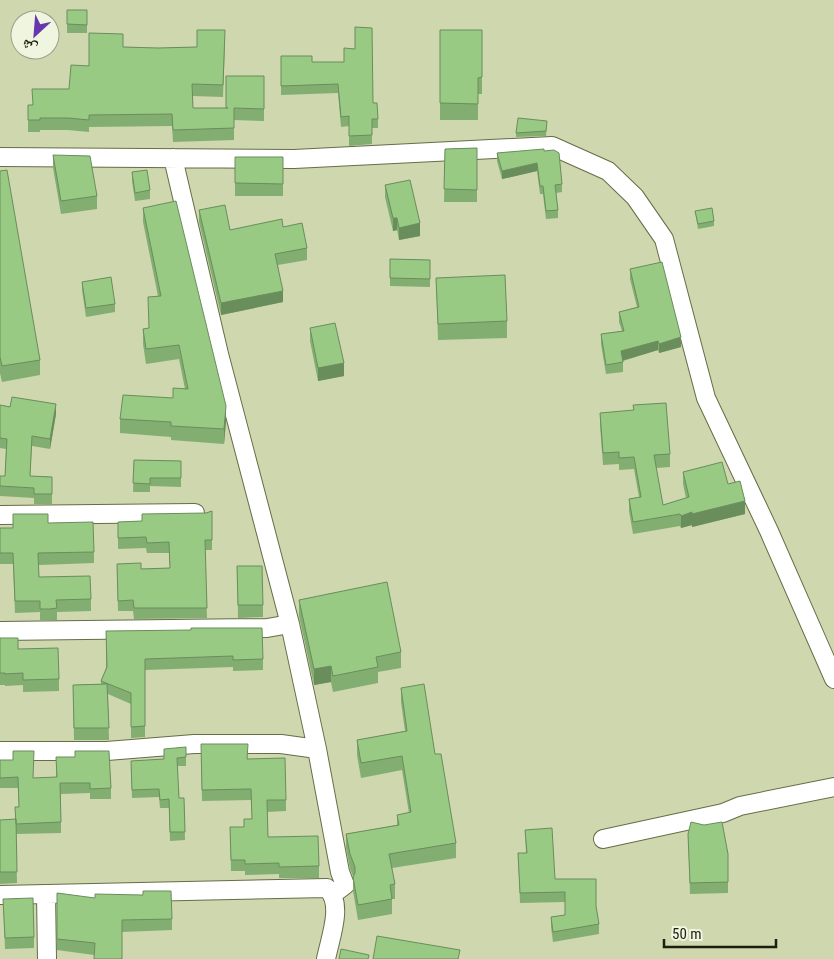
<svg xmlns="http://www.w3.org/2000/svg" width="834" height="959" font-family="'Roboto Condensed','Noto Naskh Arabic',sans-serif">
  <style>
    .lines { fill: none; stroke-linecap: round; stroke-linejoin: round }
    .minor-casing { stroke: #666d47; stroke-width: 20 }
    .minor { stroke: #fff; stroke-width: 18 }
    .wall { fill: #83ae72 }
    .shaded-wall { fill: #6a8d5c }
    .building { fill: #98ca84; stroke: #6a8d5c }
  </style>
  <rect width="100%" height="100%" fill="#ced7ad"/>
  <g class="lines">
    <g class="minor-casing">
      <path id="minor" d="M0,157L294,159L552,146L608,171L635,197L664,239L706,398L769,531L834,679
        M173,158L219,354L290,624L317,749L340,872L345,885L333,894
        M0,515L195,513
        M0,631L267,628L290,624
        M0,751H107L194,744H281L317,749
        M603,839L723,813L740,806L834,787
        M46,894L47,959
        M0,895L327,888C344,904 330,938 326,959"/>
    </g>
    <use href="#minor" class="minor"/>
  </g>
  <path class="wall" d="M67,10H87V33H67Z
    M440,30H482V94H478V120H440Z
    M225,42L223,97L193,96V108H226L264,76V121L234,120V140L173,142L172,126L89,127V132L68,130H40V132H28V105H32L69,89L89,66L123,47L158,48L197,47Z
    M281,56L312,62L373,103L378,119V128H372V144L349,146V126L341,127L338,93L281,95Z
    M547,125L546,136L516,137V133Z
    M477,148V202H444L445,149Z
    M544,151L562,184V192L556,193L558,210V218L546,219L543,194H540L537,171L502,179L497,161V153Z
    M53,155L97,196V209L61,214L53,168Z
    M235,157H283V196H235Z
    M0,171L40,360V375L2,382L0,373Z
    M132,172L150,190V199L135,201L132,181Z
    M385,185L420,236L399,240L397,230L393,231L385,197Z
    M143,208L226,421L224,444L171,440V437L120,433V419L173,398L185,389L179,359L146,364L143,344V329L149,328L158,296L143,222Z
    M199,210L230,230L283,227L307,248V260L278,265L283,302L221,315L199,222Z
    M695,211L714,221V226L698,229Z
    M390,259L430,260V287L390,286Z
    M630,269L681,347L659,353L658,350L623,361V372L606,374L601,344V334L622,331L619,322V312L637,307L630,279Z
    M436,278L507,321V338L438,340Z
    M82,282L115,304V312L86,317L82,290Z
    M310,328L344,376L318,381L310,341Z
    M0,405L56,414L50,449L32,446L30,476L52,477V504H34V498L0,496V476H5L6,449L0,448Z
    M600,413L670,454V467L656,468L663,505L686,498L683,484V472L728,484L745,514L692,527V525L681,528L680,526L633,534L629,511V499L639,497L634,469L619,470V464L603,465L600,425Z
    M134,460L181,461V487L150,486V492H133Z
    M212,511V550H205L207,618L134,619L133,611H118L117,564L141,569L170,568L169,553H147L146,548L118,549V522L142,521L206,513Z
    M48,523L94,552V563L39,565V577L91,599V611L57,612V620H40V612L15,613L13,564H0V528H13Z
    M237,566L263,605V617L238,618Z
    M299,600L401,652V668L378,672V683L333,692L331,682L314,685L299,616Z
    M106,631L263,659V670L233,671V667L145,670V737L131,738V704L108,694L109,740H74L73,685L101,684V681L106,668Z
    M0,638L18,649L59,679V691L23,692V685L5,686V685H0Z
    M401,688L435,754L456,843V858L392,868L395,884V899H392V914L358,920L353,891V876L350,869L346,848V834L397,825V815L409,813L402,770L361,778L357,755V740L405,731L401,702Z
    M186,747V766H177L179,798H184L185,840L170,841L169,808H160L159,797L132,798L131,761L164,759Z
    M201,756L248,759L286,800V811L267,812L268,837L319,866V878H279V874L245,875V871H231L230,827H244L252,819L251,800L202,801Z
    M56,757L111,788V799H90V793L61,794V833L16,834L17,883L0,884V820L15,819L19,807L18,788H0V760L34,778L56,777Z
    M525,830L555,879L596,906L599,924V934L553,942L551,927V917L565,915V902L520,903L518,853H526Z
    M688,834L728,882V893L690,894Z
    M57,893L172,919V930L122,932L94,955L57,950Z
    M3,899L34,937V948L5,949Z"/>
  <path class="shaded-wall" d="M537,163V171L502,179V171Z
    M393,218H397V230L393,231Z
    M420,223V236L399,240V228Z
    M283,291V302L221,315V303Z
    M681,337V347L659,353V344Z
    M658,341V350L621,361V351Z
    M344,363V376L318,381V368Z
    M56,404V414L50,449V439Z
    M226,406V421L224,444V429Z
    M745,501V514L692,527V514Z
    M692,512V525L681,528V516Z
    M331,666V682L314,685V669Z"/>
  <path class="building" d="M67,10H87V25L67,24Z
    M355,27L372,28L373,103H377L378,119H372V135L349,136V116L341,117L338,84L281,86V56H312V62H344V48L355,49Z
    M197,30H225L223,85L192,84L193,108H228H226V76H264V109L234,108V128L173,130L172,114L89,115V120L68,118H40V120H28V105H33L32,89H69L71,65L89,66V33L123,34V47L158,48L197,47Z
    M440,30H482V77L478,78V104L440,103Z
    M518,118L547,121L546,131L516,133Z
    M477,148V190L444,189L445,149Z
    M544,149V151L554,150L559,153L562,184L555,185L558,210L546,211L543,186H540L537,163L502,171L497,153Z
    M53,155L90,156L97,196L61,201Z
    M235,157H283V184L235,183Z
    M7,170L40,360L2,366L0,357V171Z
    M147,170L150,190L135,193L132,172Z
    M410,180L420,223L399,228L397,218H393L385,185Z
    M176,201L226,406L224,429L171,426V422L120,419L123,395L173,398V388L188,389L179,345L146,349L143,329L149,328L148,297L161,296L143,208Z
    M225,205L230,230L282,219L283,227L302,223L307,248L275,254L283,291L221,303L199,210Z
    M712,208L714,221L698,224L695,211Z
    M390,259L430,260V279L390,278Z
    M662,262L681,337L659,344L658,341L621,351L623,362L606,365L601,334L624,331L619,312L639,307L630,269Z
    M505,275L507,321L438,324L436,278Z
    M111,277L115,304L86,308L82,282Z
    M335,323L344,363L318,368L310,328Z
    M12,397L56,404L50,439L32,436L30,476L52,477V494H34V488L0,486V476H5L7,439L0,438V405L10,407Z
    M666,403L670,454L654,455L663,505L689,497L683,472L722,462L728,484L740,481L745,501L692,514V512L681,516L680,514L633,522L629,499L641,497L634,457L619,458V452L603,453L600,413L634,410L633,405Z
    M134,460L181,461V478H150V484L133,483Z
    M212,511V540H205L207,608H134L133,600L118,601L117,564L141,563V569L170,568L169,542L147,543L146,537L118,538V522L142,521V514L206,513Z
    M13,514H48V523L93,522L94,552L38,553L39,577L90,576L91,599L56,600L57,608L50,609H40V601H15L13,553H0V528H13Z
    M237,566H262L263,605H238Z
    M387,582L401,652L376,657L378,667L333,676L331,666L314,669L299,600Z
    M191,628H262L263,659L233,660V656L145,659V726L131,727V693L101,681L107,667L106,631L191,630Z
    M0,638H18V649L58,648L59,679L23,680V673L5,674V673H0Z
    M107,684L109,728H74L73,685Z
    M424,684L435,754H441L456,843L389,854L395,884L390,885L392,899L358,905L353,877L355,873V867L350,854L346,834L399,825L397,815L411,812L402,756L361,763L357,740L407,731L401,688Z
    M201,744H248L247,759L285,758L286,800H267L268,837L318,836L319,866L279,867V863L245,864V860H231L230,827H244V819H252L251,789L202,790Z
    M186,747V757L177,758L179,798H184L185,832H170L169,799L160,800L159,789L132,790L131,761L164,759V749Z
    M13,751H34L33,778L57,777L56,757H75V751H109L111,788L90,789V783H60L61,822L16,824L15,807H19L18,777L0,778V760H13Z
    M16,819L17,872H0V820Z
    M691,822L704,825L722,822L728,854V882L690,883L688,834Z
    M552,828L555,879H596V906L599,924L553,932L551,917L565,915V892L520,893L518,853H527L525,830Z
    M143,891H171L172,919L122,920V959H94L95,943L57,939V893L95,898V894L143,895Z
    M33,898L34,937L5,938L3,899Z
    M377,936L460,950L458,959H373Z
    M341,949L369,955L368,959H339Z"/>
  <g transform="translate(35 35) rotate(206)"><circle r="24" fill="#f0f5e0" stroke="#9b9f8c"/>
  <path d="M0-4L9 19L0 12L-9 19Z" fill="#6737af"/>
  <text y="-8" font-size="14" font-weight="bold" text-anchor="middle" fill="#1c1e0f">ش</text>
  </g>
  <path d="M664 939v8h112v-8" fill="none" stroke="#1c1e0f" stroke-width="2.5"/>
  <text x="672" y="939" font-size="15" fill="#1c1e0f" stroke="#f0f5e0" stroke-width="4" paint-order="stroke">50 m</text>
</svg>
